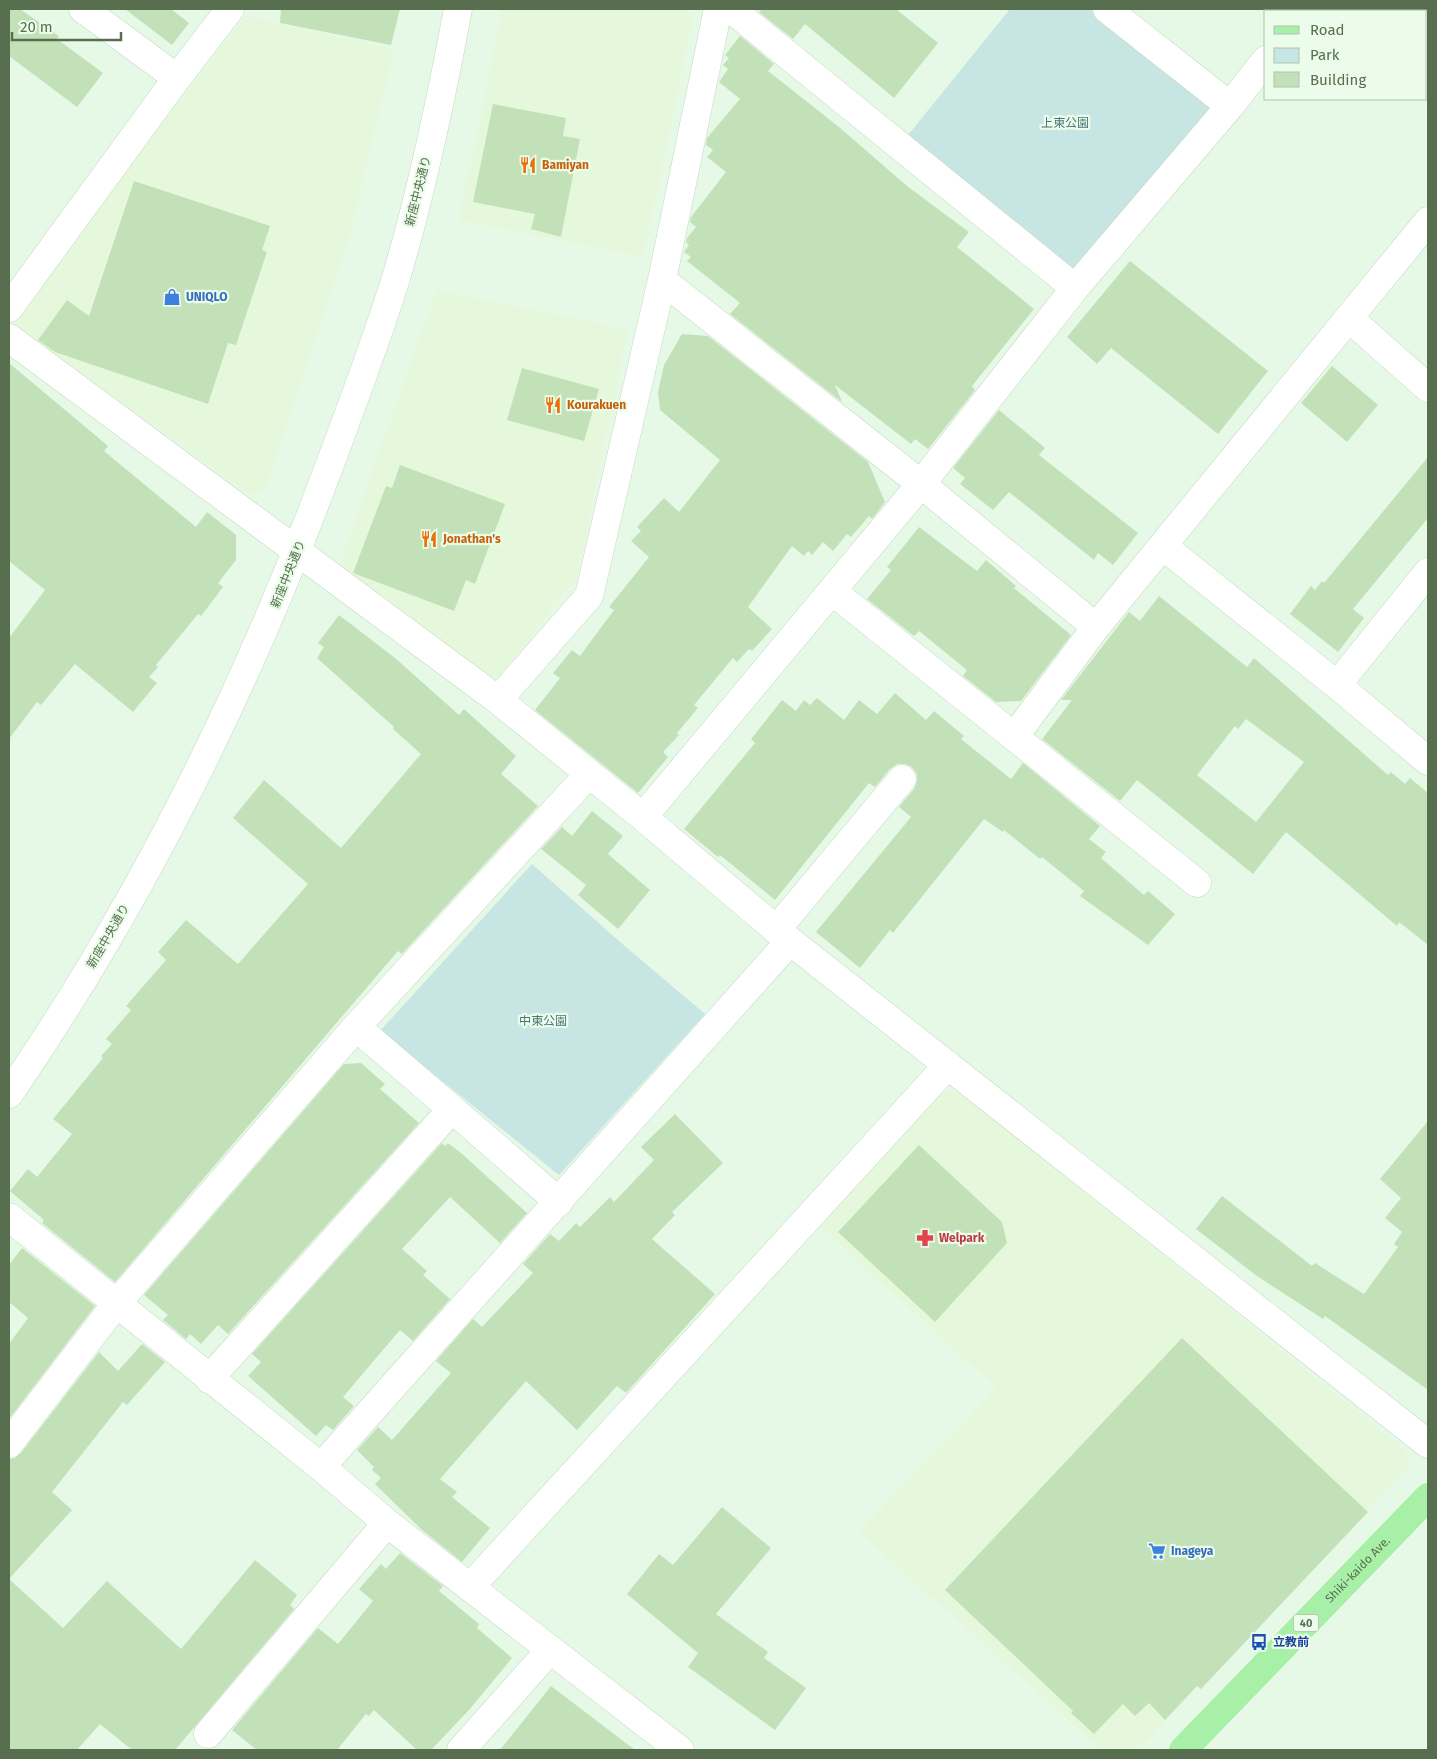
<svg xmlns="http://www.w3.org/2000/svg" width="1437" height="1759" font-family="'Fira Sans','Noto Sans JP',sans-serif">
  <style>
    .commercial { fill: #e5f8db }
    .green { fill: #c6e5e3 }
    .building { fill: #c2e1b8; fill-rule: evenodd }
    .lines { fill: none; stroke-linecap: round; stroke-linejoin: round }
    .minor-casing { stroke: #c4d9c0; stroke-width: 29 }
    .tertiary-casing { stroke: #c4d9c0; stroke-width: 29 }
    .primary-casing { stroke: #fff; stroke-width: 29 }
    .minor { stroke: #fff; stroke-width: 28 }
    .tertiary { stroke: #fff; stroke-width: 28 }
    .primary { stroke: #a8efa7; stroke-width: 28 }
    .labels { text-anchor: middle; stroke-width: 4.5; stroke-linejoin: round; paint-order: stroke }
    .shield { fill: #ecfceb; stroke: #84997d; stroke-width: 1 }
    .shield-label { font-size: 11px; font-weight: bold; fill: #576f4e }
    .park-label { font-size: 12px; fill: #4b7679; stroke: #ecfceb }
    .food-label { font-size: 12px; font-weight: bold; fill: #c56008; stroke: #ecfceb; text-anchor: start }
    .street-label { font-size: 12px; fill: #576f4e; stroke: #ecfceb }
    .shop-label { font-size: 12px; font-weight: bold; fill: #366cbe; stroke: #ecfceb; text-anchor: start }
    .health-label { font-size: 12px; font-weight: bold; fill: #be3a42; stroke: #ecfceb; text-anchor: start }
    .transit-label { font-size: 12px; font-weight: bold; fill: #164399; stroke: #ecfceb; text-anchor: start }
  </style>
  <rect width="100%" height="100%" fill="#e6f9e6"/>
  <path class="commercial" d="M502,9H687L693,19L643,257L458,220L483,110Z
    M246,16L394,49L350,233L264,490L250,495L20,328L17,311Z
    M437,290L628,330L577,577L500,675L481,678L348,575L343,554Z
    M940,1091H958L1406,1451L1408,1466L1138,1750H1102L859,1532L997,1388L820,1227Z"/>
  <path class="green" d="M1010,9H1107L1230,106L1075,288L900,145Z
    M532,864L620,942L705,1014L559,1175L380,1031Z"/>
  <path class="building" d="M9,9H20L59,36L57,39L103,73L77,107L9,56Z
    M125,9H171L189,23L172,45Z
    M281,9H400L391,45L280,23Z
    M762,9H896L938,43L894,98L805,24L793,39L759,12Z
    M740,36L774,64L768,71L839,127L907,186L969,232L957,247L1034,309L972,386L975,390L928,449L915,439L911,444L835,385L842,402L730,314L740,303L687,261L691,257L684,252L689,245L686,242L687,238L696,227L690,222L691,217L726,172L707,157L713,150L706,145L707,138L740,99L719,82L728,69L723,65L729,58L725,55Z
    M493,104L566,118L563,136L580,139L561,237L531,229L535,214L473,202Z
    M134,181L270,226L262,250L267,252L236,345L228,343L208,404L55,352L38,340L67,300L89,316Z
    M1130,261L1268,371L1218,434L1111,348L1097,364L1067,337Z
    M682,334L708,336L868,462L885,502L872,519L869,516L851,537L847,534L833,551L823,542L812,555L808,551L804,556L792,546L748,607L772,629L752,651L749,649L737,662L733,658L694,705L698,708L677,733L679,735L663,752L668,757L638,793L535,710L560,678L553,673L572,650L580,656L614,610L609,607L649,557L631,541L641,531L637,527L664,498L679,512L720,460L660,410L658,392L664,365Z
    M9,363L108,446L104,451L196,527L207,512L236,535V560L218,583L223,587L201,616L198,614L156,665L158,667L149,677L157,683L133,712L75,664L41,705L37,702L9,739V638L45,590L9,561Z
    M1332,366L1378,405L1347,442L1301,403Z
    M522,368L599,389L584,441L507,420Z
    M999,410L1045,448L1039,455L1138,533L1113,565L1098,553L1094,560L1009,492L993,510L960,484L965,478L953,468Z
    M1428,457V518L1353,609L1364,618L1338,652L1290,614L1311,586L1315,590L1322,581L1324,583Z
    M400,465L505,504L475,584L466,580L454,611L353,573L386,486L392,488Z
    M919,527L977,571L986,560L1016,586L1014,588L1071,635L1021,701L996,702L963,676L967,670L919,631L914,636L867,599L891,570L887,567Z
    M1159,596L1247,667L1254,658L1388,775L1391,772L1405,784L1410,778L1428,793V945L1399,922L1397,926L1286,832L1253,874L1137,780L1120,801L1042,739L1072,700H1061L1129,612L1140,621ZM1246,719L1304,762L1256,822L1197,775L1235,726L1238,729Z
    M339,615L395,658L459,715L464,709L516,756L501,774L538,806L402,954L398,951L115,1282L42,1223L44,1220L10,1191L28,1169L37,1177L72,1134L53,1119L103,1058L101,1056L112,1044L106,1039L131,1010L126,1006L166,960L158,952L186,920L238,964L308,884L233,818L264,780L341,848L421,754L393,729L394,727L317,658L324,647L318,643Z
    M895,693L926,720L934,711L964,736L961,739L1011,779L1023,763L1100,826L1089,839L1106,852L1101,858L1144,895L1148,891L1175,914L1148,945L1080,896L1084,891L1042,857L1040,859L1004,830L1003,832L984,819L893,933L890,930L860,968L816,932L911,817L899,807L914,789L917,781V774L912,767L905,764H897L890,769L875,787L869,783L775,900L720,855L718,857L684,829L755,743L751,739L782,700L796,711L804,700L810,705L817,698L844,720L859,700L877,714Z
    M592,811L623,836L608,854L650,890L618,929L578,895L586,885L541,849L562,827L572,836Z
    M361,1063L385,1084L380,1089L419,1123L228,1334L218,1325L201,1344L190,1334L186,1339L163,1320L168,1315L144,1295L344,1064Z
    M675,1114L723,1163L672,1212L675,1215L652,1239L715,1294L626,1393L617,1386L577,1430L526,1381L440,1479L457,1492L452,1497L490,1528L462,1562L421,1529L375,1484L381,1478L372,1470L374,1467L357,1450L378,1427L392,1440L451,1373L436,1361L473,1319L482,1327L533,1273L523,1264L550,1234L559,1241L576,1223L580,1227L610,1197L614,1202L654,1160L641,1147Z
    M1428,1121V1390L1325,1316L1323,1319L1257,1276L1196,1229L1222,1196L1312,1266L1315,1263L1364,1294L1398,1247L1394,1244L1402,1232L1385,1218L1401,1198L1380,1179Z
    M442,1143L445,1146L448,1143L461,1153L527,1213L500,1243L450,1197L402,1249L427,1271L423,1275L450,1299L413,1341L400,1330L343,1397L354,1406L333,1430L326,1425L316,1436L248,1376L261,1362L252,1354Z
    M919,1145L1002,1222L1007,1243L935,1322L838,1232Z
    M22,1248L95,1306L9,1419V1344L28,1318L9,1302V1265Z
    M1182,1338L1368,1512L1201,1689L1197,1686L1165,1720L1149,1703L1135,1716L1123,1704L1094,1734L1071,1713L1073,1711L945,1590Z
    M142,1344L165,1362L127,1405L123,1402L52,1492L72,1510L9,1579L63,1628L107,1581L181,1649L255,1560L297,1595L290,1605L294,1609L175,1750H132L100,1724L77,1750H9V1459L15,1458L21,1453L99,1352L118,1371Z
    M722,1507L771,1548L716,1614L768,1652L764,1658L806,1688L775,1730L688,1667L698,1653L627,1594L659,1554L673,1565Z
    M400,1553L443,1586L439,1591L479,1624L477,1628L512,1658L469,1710L431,1750H417L374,1710L369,1716L366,1714L337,1750H257L232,1730L318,1628L338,1644L373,1601L359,1589L381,1564L386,1569Z
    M551,1686L635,1750H500Z"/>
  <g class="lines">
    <g class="minor-casing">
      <path id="minor" d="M83,9L177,78
        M731,9L1075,288
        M1107,9L1230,106
        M1304,11L1306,9
        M662,280L921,484L1096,627L1428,221
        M9,308L177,78L230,9
        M1349,318L1428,388
        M9,338L498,700L643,817L790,941L1428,1444
        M1163,546L1337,685L1428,761
        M832,591L1197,883
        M1337,685L1428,572
        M498,700L589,596L662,280L718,9
        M1014,737L1096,627
        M643,817L921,484L1075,288L1230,106L1266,60
        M776,930L902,779
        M452,1109L356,1027L589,774
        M9,1217L321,1467L387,1523L680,1750
        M209,1379L452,1109L559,1202
        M9,1444L116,1304L356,1027
        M321,1467L790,941
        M471,1586L948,1065
        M208,1734L387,1523
        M461,1750L550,1650"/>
    </g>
    <g class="tertiary-casing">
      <path id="tertiary" d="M9,1094C138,906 241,700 321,488C347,419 373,351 395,281C422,192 441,100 458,9"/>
    </g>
    <g class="primary-casing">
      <g id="primary">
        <path id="s1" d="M1183,1750L1428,1497"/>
      </g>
    </g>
    <use href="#minor" class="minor"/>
    <use href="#tertiary" class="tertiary"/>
    <use href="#primary" class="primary"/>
  </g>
  <defs>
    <g id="restaurant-bare" transform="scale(1.35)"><path d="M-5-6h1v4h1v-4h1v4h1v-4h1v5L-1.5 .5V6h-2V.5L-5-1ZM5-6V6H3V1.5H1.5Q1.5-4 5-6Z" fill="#e8710a" stroke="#ecfceb" stroke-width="2.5" paint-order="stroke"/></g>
    <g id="shop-bare" transform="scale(1.35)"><path d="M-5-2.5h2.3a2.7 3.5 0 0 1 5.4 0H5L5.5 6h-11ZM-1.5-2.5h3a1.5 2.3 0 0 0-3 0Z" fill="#3f7fe0" stroke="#ecfceb" stroke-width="2.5" paint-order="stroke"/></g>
    <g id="pharmacy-bare" transform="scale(1.35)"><path d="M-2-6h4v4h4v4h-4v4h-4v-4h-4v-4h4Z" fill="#e0444e" stroke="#ecfceb" stroke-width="2.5" paint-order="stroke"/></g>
    <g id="supermarket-bare" transform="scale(1.35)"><path d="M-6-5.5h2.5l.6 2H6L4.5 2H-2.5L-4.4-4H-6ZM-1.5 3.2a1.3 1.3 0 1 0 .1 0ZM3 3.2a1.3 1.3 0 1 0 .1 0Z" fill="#3f7fe0" stroke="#ecfceb" stroke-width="2.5" paint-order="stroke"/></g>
    <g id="bus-bare" transform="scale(1.35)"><path d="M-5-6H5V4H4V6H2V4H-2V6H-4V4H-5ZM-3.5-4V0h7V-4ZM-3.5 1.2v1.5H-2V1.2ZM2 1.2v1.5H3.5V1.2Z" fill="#1a4fb4" stroke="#ecfceb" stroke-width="2.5" paint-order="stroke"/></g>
  </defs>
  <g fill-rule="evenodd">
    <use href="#restaurant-bare" x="528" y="165"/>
    <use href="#shop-bare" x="172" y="297"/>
    <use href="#restaurant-bare" x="553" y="405"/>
    <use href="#restaurant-bare" x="429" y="539"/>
    <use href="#pharmacy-bare" x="925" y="1238"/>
    <use href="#supermarket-bare" x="1157" y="1551"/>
    <use href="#bus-bare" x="1259" y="1642"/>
  </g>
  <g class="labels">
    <rect class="shield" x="1293.5" y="1614.5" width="25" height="17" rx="4"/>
    <g class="shield-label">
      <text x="1306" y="1627">40</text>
    </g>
    <g class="park-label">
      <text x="1065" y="127">上東公園</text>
      <text x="543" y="1025">中東公園</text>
    </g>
    <g class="food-label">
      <text x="542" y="169">Bamiyan</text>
      <text x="567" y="409">Kourakuen</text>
      <text x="443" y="543">Jonathan's</text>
    </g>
    <g class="street-label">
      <text transform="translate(418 191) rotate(-76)" y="4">新座中央通り</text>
      <text transform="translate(288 574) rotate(-68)" y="4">新座中央通り</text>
      <text transform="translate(108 936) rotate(-60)" y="4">新座中央通り</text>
      <text dy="4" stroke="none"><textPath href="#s1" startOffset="251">Shiki-kaido Ave.</textPath></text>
    </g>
    <g class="shop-label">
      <text x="186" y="301">UNIQLO</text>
      <text x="1171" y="1555">Inageya</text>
    </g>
    <g class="health-label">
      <text x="939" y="1242">Welpark</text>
    </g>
    <g class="transit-label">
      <text x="1273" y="1646">立教前</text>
    </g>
  </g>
  <rect width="1437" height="1759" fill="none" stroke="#576f4e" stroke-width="20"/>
  <rect x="1264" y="10" width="162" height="90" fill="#ecfceb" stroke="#b0c4ac"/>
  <rect x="1274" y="26" width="25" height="8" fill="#a8efa7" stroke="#b0c4ac"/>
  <text x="1310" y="35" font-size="15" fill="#576f4e">Road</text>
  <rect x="1274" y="48" width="25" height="15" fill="#c6e5e3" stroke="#b0c4ac"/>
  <text x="1310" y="60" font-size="15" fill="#576f4e">Park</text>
  <rect x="1274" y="72" width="25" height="15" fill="#c2e1b8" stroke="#b0c4ac"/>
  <text x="1310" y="85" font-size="15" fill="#576f4e">Building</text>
  <path d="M12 32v8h109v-8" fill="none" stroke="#576f4e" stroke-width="2.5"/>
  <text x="20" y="32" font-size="15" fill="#576f4e" stroke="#ecfceb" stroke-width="4" paint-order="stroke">20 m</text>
</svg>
